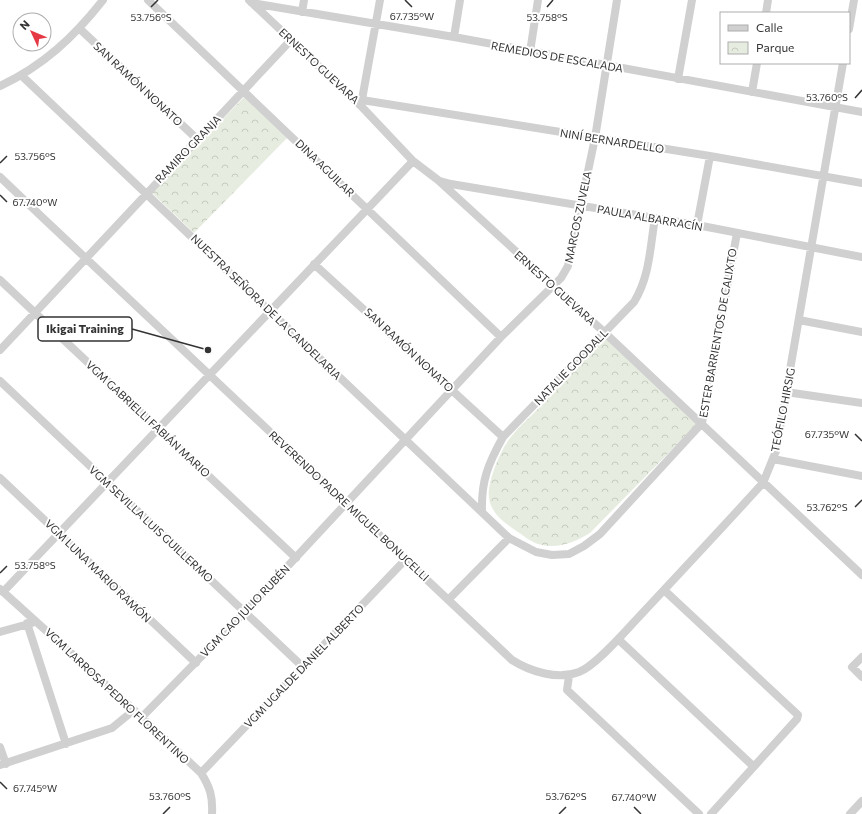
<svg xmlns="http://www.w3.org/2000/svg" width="862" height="814" font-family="Commissioner,sans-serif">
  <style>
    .park { fill: url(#park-crowns) }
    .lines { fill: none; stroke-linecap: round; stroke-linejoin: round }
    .minor { stroke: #d0d0d0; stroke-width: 8 }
    .ticks { fill: none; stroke: #333; stroke-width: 1.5 }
    .labels { text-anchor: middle; stroke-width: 4; stroke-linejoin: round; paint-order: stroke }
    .street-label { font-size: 11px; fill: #333; stroke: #fff }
    .ticks-label { font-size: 10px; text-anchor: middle; fill: #333; stroke: #fff; stroke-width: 4; stroke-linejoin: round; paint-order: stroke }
    .leader { fill: none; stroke: #333; stroke-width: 1.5 }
    .callout-dot { fill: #333; stroke: #fff; stroke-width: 1.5 }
    .callout { fill: #fff; stroke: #333; stroke-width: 1.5 }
    .callout-label { font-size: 12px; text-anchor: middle; font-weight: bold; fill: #333 }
  </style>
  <defs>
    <pattern id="park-crowns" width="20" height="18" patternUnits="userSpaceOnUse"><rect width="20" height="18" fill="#e6ecdf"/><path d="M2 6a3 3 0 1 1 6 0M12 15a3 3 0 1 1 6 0" fill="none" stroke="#c6cbc0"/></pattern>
  </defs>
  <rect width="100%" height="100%" fill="#fff"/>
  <path class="park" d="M245,96L287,138L194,233L152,193Z
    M606,336L697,424L590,533C571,545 546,553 525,537C512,527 492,518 489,498C487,483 499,454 508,441C516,429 529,418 539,408C561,384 583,360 606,336Z"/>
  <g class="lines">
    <path class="minor" d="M148,0L501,337
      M249,0L361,106L413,161L438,180L604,332L862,575
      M252,3L454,37L862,112
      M302,12L304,0
      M766,13L768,0
      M80,29L197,139
      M849,29L854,0
      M454,37L460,0
      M530,52L538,0
      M22,76L509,538L536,552L552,555L569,554L584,546L600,534L702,423L737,233
      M678,79L692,0
      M0,86C43,66 74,37 103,0
      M752,92L757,63
      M362,100L710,156L862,183
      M361,105L380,0
      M0,177C170,339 342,499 512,660C531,672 558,680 579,672C595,666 622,635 635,621C678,575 721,529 763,483L776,451L843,63
      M440,181L451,184L697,225L862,257
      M697,225L710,156
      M314,264L503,437
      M0,280L296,558
      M799,320L862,332
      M0,350L291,40
      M0,381L303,667
      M786,392L862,403
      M773,459L862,476
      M0,478L196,663
      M482,512C481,481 488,464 503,437L634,302C650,276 650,247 655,218
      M0,589L134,710L201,773C210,787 213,797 212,814
      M664,590L798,715L797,719L711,814
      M3,592L413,161
      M448,600L509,538
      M27,623L66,744
      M0,632L32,623
      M618,639L753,766
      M862,657L852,667L862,677
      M569,676L567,690L699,814
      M142,717L245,612L501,337L561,278L568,266L595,138L617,0
      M0,747L6,764
      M0,765L112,728L134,710
      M201,773L406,559
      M850,814L862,801"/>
  </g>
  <path class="ticks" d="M405,0L412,7M151,7L158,0M547,7L553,0M855,98L862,90M0,163L7,156M0,195L7,202M855,434L862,441M855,507L862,500M0,573L7,566M0,782L7,789M634,807L641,814M163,814L170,807M559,814L566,807"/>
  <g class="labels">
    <g class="street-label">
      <text transform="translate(557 57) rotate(10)" y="4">REMEDIOS DE ESCALADA</text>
      <text transform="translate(319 66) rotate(43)" y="4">ERNESTO GUEVARA</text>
      <text transform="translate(138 84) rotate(43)" y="4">SAN RAMÓN NONATO</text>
      <text transform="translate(612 141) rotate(9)" y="4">NINÍ BERNARDELLO</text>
      <text transform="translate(188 149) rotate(-46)" y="4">RAMIRO GRANJA</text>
      <text transform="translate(325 168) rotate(44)" y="4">DINA AGUILAR</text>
      <text transform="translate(578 217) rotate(-78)" y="4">MARCOS ZUVELA</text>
      <text transform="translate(650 218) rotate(10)" y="4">PAULA ALBARRACÍN</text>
      <text transform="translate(555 288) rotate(42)" y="4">ERNESTO GUEVARA</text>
      <text transform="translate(266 307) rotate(44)" y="4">NUESTRA SEÑORA DE LA CANDELARIA</text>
      <text transform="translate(718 333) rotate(-80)" y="4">ESTER BARRIENTOS DE CALIXTO</text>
      <text transform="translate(409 350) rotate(43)" y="4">SAN RAMÓN NONATO</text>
      <text transform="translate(571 367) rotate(-46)" y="4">NATALIE GOODALL</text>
      <text transform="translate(783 410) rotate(-79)" y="4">TEÓFILO HIRSIG</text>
      <text transform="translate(148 419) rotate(43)" y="4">VGM GABRIELLI FABIÁN MARIO</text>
      <text transform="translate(349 506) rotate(43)" y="4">REVERENDO PADRE MIGUEL BONUCELLI</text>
      <text transform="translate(151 524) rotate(43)" y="4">VGM SEVILLA LUIS GUILLERMO</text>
      <text transform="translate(98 571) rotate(44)" y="4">VGM LUNA MARIO RAMÓN</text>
      <text transform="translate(245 611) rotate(-46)" y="4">VGM CAO JULIO RUBÉN</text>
      <text transform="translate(304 666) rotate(-46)" y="4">VGM UGALDE DANIEL ALBERTO</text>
      <text transform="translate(117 696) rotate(43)" y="4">VGM LARROSA PEDRO FLORENTINO</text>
    </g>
  </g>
  <g class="ticks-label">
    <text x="412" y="20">67.735°W</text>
    <text x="151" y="21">53.756°S</text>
    <text x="547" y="21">53.758°S</text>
    <text x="827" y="101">53.760°S</text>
    <text x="35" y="160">53.756°S</text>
    <text x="35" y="206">67.740°W</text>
    <text x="827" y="438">67.735°W</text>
    <text x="827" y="511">53.762°S</text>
    <text x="35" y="569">53.758°S</text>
    <text x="35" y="792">67.745°W</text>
    <text x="170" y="800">53.760°S</text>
    <text x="566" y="800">53.762°S</text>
    <text x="634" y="801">67.740°W</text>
  </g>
  <path class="leader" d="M208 350L132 329"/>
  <circle class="callout-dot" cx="208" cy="350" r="4"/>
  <rect class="callout" x="38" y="317" width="94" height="24" rx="4"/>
  <g class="callout-label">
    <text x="85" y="333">Ikigai Training</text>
  </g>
  <rect x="720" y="12" width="130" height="52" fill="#ffffff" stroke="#adadad"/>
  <rect x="728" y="25" width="20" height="6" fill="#d0d0d0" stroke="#adadad"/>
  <text x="756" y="32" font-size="12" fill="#333333">Calle</text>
  <rect x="728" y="42" width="20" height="12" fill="url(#park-crowns)" stroke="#adadad"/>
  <text x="756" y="52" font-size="12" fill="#333333">Parque</text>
  <g transform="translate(32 32) rotate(314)"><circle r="19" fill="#ffffff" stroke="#adadad"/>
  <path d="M0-3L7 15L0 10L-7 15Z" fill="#e63946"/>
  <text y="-6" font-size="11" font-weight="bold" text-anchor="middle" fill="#333333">N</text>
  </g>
</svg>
